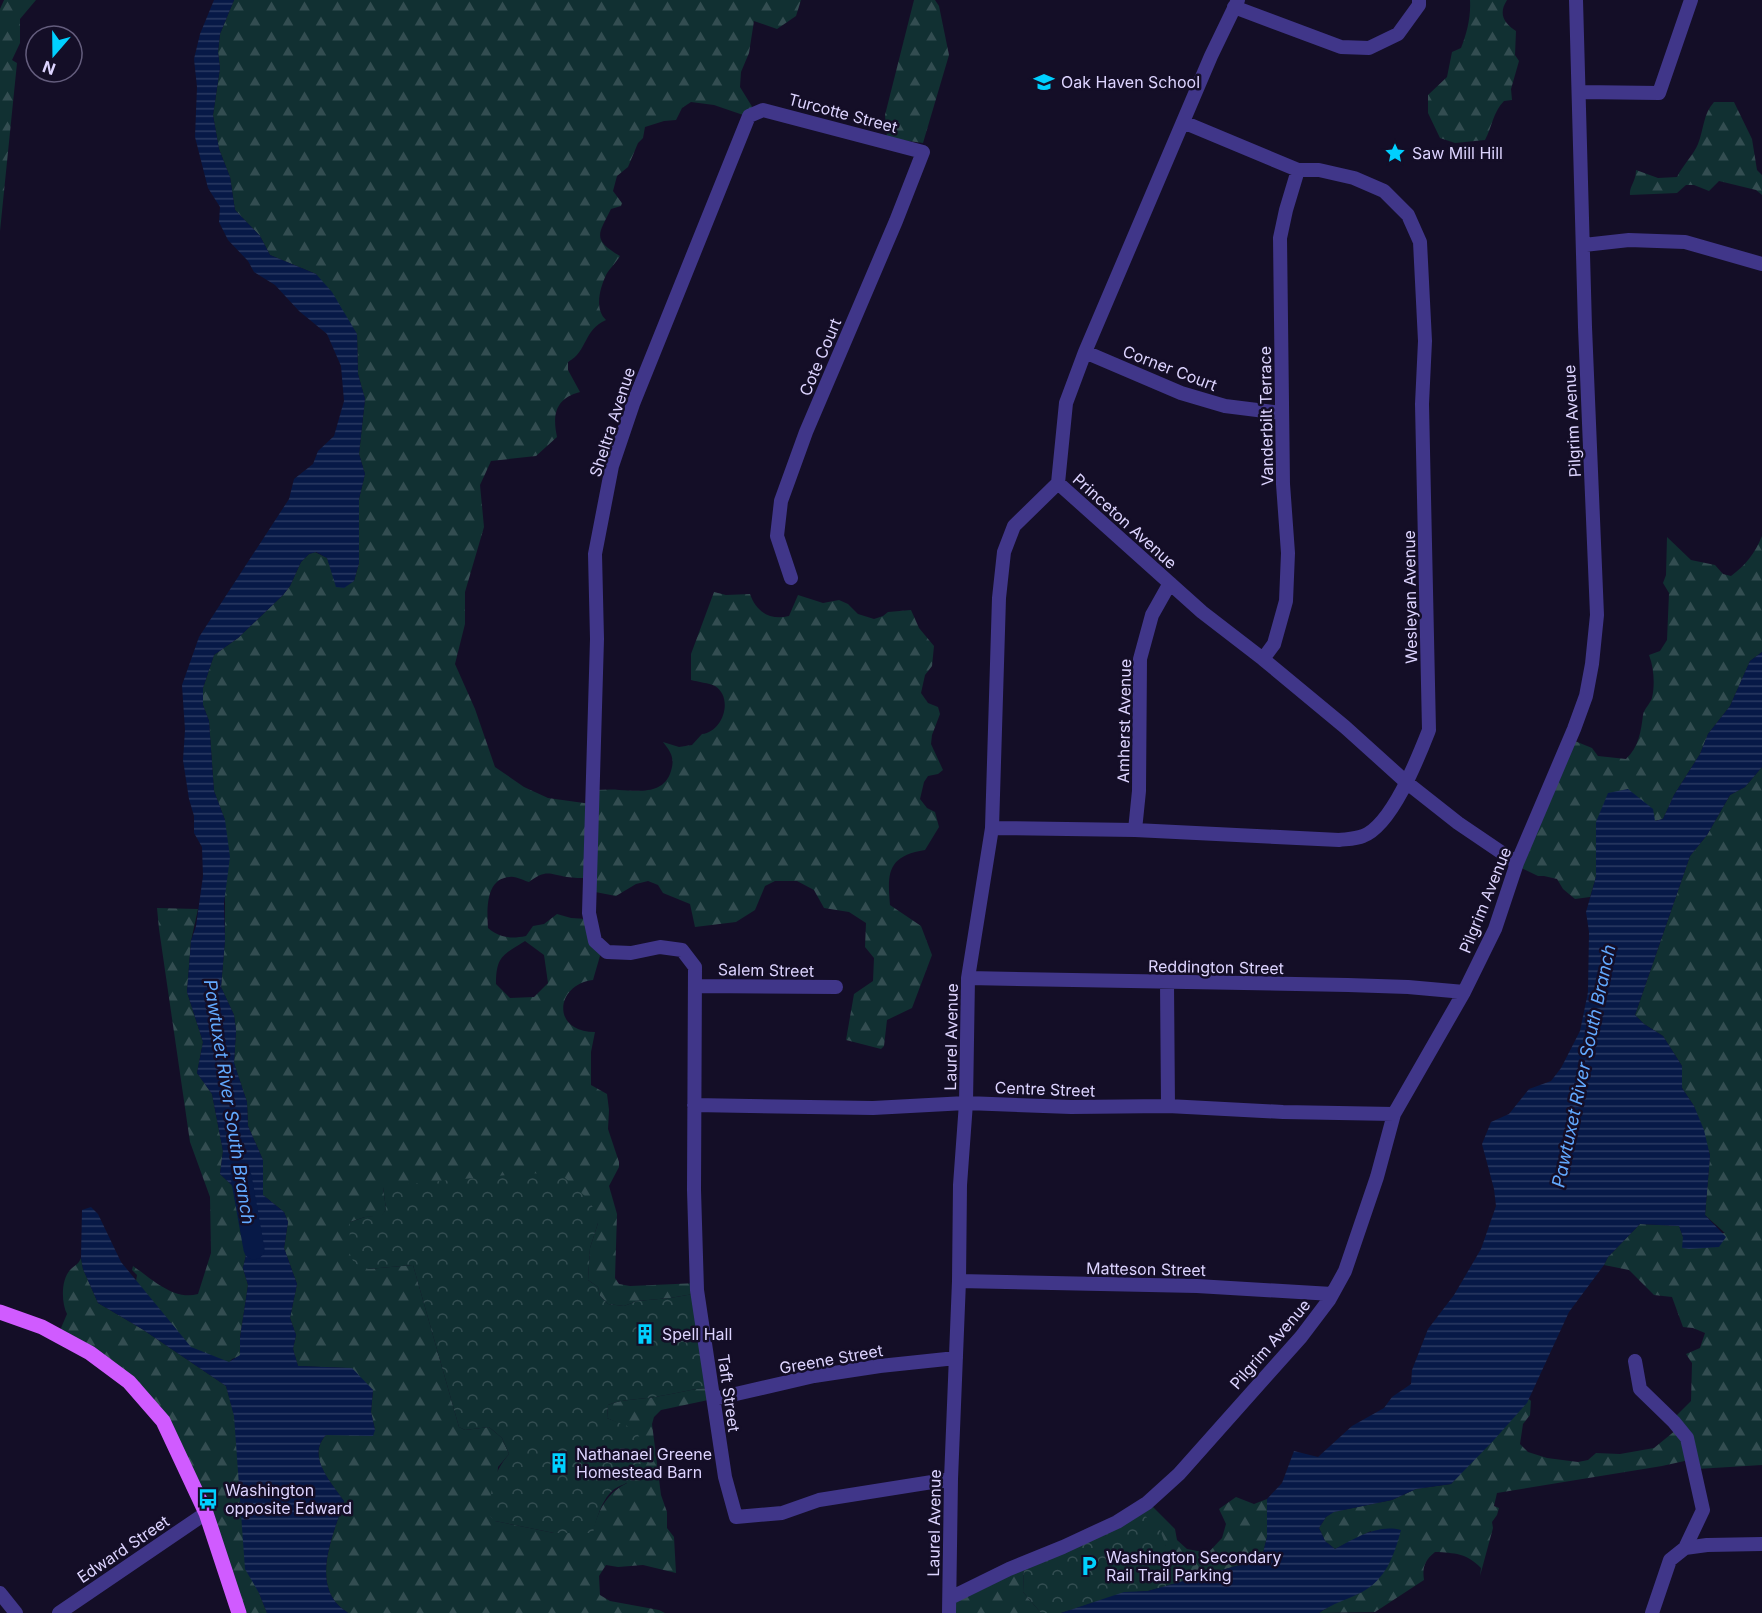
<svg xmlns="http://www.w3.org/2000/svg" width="1762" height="1613" font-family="Inter,sans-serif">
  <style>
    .forest { fill: url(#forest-firs); fill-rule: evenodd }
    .park { fill: url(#park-crowns) }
    .water { fill: url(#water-rules) }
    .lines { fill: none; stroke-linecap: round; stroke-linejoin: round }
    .river { stroke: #071947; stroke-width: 21 }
    .street { stroke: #403689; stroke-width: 14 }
    .primary { stroke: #d05bff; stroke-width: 15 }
    .labels { text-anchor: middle; stroke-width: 5; stroke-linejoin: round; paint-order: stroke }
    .poi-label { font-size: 16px; fill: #ddd4ff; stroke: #140e27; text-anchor: start }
    .street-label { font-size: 16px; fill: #ddd4ff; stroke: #140e27 }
    .water-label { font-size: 18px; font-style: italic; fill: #62a9ff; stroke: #140e27 }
  </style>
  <defs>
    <pattern id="forest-firs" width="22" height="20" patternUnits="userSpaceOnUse" patternTransform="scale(1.5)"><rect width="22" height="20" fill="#113032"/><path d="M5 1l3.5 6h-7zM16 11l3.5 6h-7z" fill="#334d51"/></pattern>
    <pattern id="park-crowns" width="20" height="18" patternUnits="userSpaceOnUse" patternTransform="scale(1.5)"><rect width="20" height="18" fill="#113032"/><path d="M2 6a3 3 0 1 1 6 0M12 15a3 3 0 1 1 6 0" fill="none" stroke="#334d51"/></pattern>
    <pattern id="water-rules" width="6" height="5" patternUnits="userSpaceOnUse" patternTransform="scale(1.5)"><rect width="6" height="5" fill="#071947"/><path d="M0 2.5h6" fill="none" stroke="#2b3a63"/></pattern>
  </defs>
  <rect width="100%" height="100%" fill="#140e27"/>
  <path class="forest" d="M4,0H36L20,19V43L12,60L17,63L0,231V9Z
    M234,0H801L796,16L777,29L754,21L749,53L741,72L740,87L756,113L749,117L714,105L691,102L682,108L676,120L664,121L645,127L643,138L638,143L628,167L617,176L613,191L622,203L621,206L611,209C598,235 592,239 620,256C616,263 609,269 606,275C600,288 594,309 606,320C583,330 588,351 568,362V370L580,392C556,398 552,414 557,437L536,456L491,461L480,485L484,527L465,592V624L455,664L475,709L495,767L524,787L548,798L591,804L595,790C603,790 611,789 619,790C638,791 664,795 671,771C675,758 671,752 663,742L679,747L692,745L702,734C723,732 734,698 715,686C709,683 698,682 691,680V654L714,592L726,595L750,594C756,612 771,621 789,616L798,595L823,603L839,600L848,604L858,614L874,619L883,616L888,612L911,610L919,628L934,646L932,666L925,675L921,693L928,703L938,707L940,714L932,735L931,744L943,770L938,774L928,776L924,782L920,799L927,808L935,812L939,827L925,850C888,856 887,872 890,905L921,926L932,955L912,1008L887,1020L884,1046L881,1049L846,1040L854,994L873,981L874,958L865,947L866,923L849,912L824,908L814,890L797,881H775L765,886L755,910L736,922L695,927L690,904L663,893L658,885L648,881L636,884L616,896L590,891L588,878C581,878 574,878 567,877C549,874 546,869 529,882C524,881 516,876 510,877C485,878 487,911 488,928C500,938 511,939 526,936L533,926L544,924L557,914L571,918L587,919L602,949L593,980C556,984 550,1032 595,1032L591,1052V1085L607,1094L609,1110L608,1129L619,1162V1167L609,1186L617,1214L615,1278L619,1284L630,1286L698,1283L699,1293L670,1298L637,1301L624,1306L608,1304L600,1296L598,1287L588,1280L590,1248L598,1223L383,1187L386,1209L382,1216L365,1217L350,1222L368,1269L413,1265L459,1427L465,1430L489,1427L502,1438L509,1454L498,1467L495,1521L554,1533H592C599,1509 606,1494 627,1483L618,1423L607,1418L608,1405C624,1398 642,1400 660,1396C680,1393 692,1388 713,1388V1399L661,1410L654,1417L652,1424L661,1495L667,1512V1528L674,1537L676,1573L643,1565L618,1567L606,1565L599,1576L600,1595L610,1601L659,1610L665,1613H348C343,1609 337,1605 334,1600C315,1572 335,1530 344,1501C331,1482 306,1457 326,1435L375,1430L371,1412L373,1390L346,1368L298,1366L293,1349L296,1335L290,1318L297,1284L284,1248L288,1222L284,1212L263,1195V1160L248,1126L247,1102L234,1063L236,1031L234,1015L221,987L225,940V820L214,791L209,721L203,705V688L214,655L238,638L283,595L290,586L301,562L309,554L315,552L327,558L337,587L354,581L359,563V499L365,474L359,454L365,399L358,374L357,334L316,274L270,255L260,236L235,210L230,177L219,149L213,115L220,68L218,52L220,34ZM525,941L544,955L548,983L534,997L510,998L496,984C496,956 503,955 525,941Z
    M914,0H935L939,6L949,55L923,143L887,138L885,115Z
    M1470,0H1507C1498,14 1504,23 1516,31L1515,55L1519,61L1511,89L1512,100L1504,101C1493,112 1492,127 1485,140L1455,143L1440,138L1428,113V95L1447,77L1452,52L1461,48C1467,33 1471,17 1470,0Z
    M1714,102H1734L1752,139L1757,170L1762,175V195L1756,190L1719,181L1709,191L1694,185H1686L1677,193L1630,195C1629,186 1636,182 1636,170L1658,178L1677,177C1683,165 1694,154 1698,144C1704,129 1703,114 1714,102Z
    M1762,536V652L1750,661L1730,706L1708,734L1700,754L1674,795L1663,819L1655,821L1596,822V877L1590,897L1575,899L1563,889L1557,879L1544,876H1538L1517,866L1570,739L1592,748L1598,756L1626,759C1639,747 1641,731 1643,715C1644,709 1650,704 1652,698C1655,685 1654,668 1649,655L1660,651L1667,640L1669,593L1663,583L1666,575L1667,537L1691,560L1715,565L1723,574L1731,576C1746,565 1755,553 1762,536Z
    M1762,767V1465L1697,1469L1689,1460L1662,1466L1497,1493L1494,1506L1499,1508L1497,1515L1492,1522L1493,1528L1480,1576L1481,1568C1466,1553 1455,1553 1435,1552C1425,1560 1422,1567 1424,1580L1375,1612L1319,1613L1333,1604L1362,1592L1371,1531L1335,1549L1325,1541L1319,1528L1326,1517L1333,1512L1392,1500L1416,1489L1451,1484L1529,1399L1531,1401L1530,1415L1523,1424L1520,1444L1528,1452L1547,1458L1578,1462L1588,1460L1596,1453L1620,1454L1654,1448L1676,1430L1672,1420L1691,1401L1692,1363L1686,1354L1700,1348L1705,1333L1693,1328L1683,1327L1672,1297L1654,1295L1629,1270L1604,1265L1608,1257L1640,1224L1679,1226L1683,1237L1725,1233L1705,1215L1710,1155L1694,1106L1682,1088V1066L1663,1036L1644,1024L1635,1015L1690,856L1707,835L1730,795L1745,787Z
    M157,908L198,909L191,941L187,992L203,1042L197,1073L212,1094L223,1151L220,1174L241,1194L249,1208L250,1218L249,1242L243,1268L248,1285L240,1338V1356L232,1359L229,1363L191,1348L136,1281L137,1275L132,1270L133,1266C152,1279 174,1301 198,1294L211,1253L210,1197L190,1142L159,929Z
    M81,1258L83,1269L98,1303L142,1329L226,1386L234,1415L259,1593L267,1613H237L205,1515L147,1403L58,1335L67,1314C61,1302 61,1278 71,1269C76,1264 78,1265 81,1258Z
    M1236,1497L1254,1504L1267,1499V1537L1261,1561L1236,1566L1166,1586V1546L1137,1510L1150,1504L1175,1529L1177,1540L1187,1549L1208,1553L1222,1538L1226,1524L1219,1509Z
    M1024,1564L1023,1592L1041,1613H949V1602Z"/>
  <path class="park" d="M528,1173L548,1174L565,1178L588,1199L595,1211L598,1223L590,1248L588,1280L598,1287L600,1296L608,1304L624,1306L637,1301L670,1298L699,1293L713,1388C692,1388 680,1393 660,1396C642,1400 624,1398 608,1405L607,1418C616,1422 630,1425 637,1433C646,1445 643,1467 633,1478C628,1484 620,1485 613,1490C602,1500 596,1519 593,1533H554L495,1521L489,1515C491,1490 492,1474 509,1454L502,1438L489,1427L465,1430L459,1427L413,1265L368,1269L354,1263L349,1252L350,1222L365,1217L382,1215L386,1209L383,1187L385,1186Z
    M1137,1510L1159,1527L1166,1546V1586L1148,1591L1124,1593L1061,1613H1041L1023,1592L1024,1564Z"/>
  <path class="water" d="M214,0H234L220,34L218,52L220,68L213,115L219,149L230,177L235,210L260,236L270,255L316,274L332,292L357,334L358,374L365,399L359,454L365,474L359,499V563L354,581L344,588L336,587L327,558L316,552L309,554L301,562L290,586L283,595L238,638L214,655L203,688V705L209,721L214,791L225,820L230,857L224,903L225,940L221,987L234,1015L236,1031L234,1063L247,1102L248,1126L263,1160V1195L284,1212L288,1222L284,1248L297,1284L290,1318L296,1335L293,1349L298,1366L352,1368L373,1390L371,1412L375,1430L373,1436L326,1435C306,1456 331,1482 344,1501C335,1530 315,1572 334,1600C337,1605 343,1609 348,1613H267L259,1593L245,1569L234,1416L226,1386L142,1329L98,1303L83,1269L81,1258L82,1210L91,1207L98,1214L121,1262L191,1347L229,1362L240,1355V1338L248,1285L243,1268L249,1242L250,1218L249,1208L241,1194L220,1174L223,1151L212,1094L197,1073L203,1042L187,992L191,941L196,926L203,876L202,847L194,833V816L189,799L183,760L185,730L182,685L199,637L289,499L294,479L313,464L318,451L334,436L344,401L341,366L327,334L299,311L275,285L254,272L248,261L228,240L219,222L220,207L208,188L195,137L197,87L194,59L200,34Z
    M1762,652V767L1745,787L1730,795L1707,835L1690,856L1635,1015L1644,1024L1663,1036L1682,1066V1088L1694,1106L1704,1130L1710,1156L1705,1215L1726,1237L1719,1247L1689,1249L1682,1248L1683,1237L1679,1226L1640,1224L1608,1257L1604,1265L1569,1312L1527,1403L1493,1441L1451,1484L1416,1489L1392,1500L1334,1512L1326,1517L1319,1528L1325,1541L1335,1549C1356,1538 1377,1524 1401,1530C1394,1556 1386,1579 1362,1592C1347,1600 1333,1603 1319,1613H1061L1124,1592L1148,1591L1236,1566L1261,1561L1267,1537V1499L1282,1483L1294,1451L1318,1457L1352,1426L1384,1408L1392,1397L1411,1384L1412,1370L1428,1329L1454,1295L1481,1249L1496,1206L1494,1189L1482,1144L1491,1122L1509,1114L1529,1089L1551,1081L1561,1068L1580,1031L1588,992L1589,932L1586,912L1596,877V822L1608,793L1628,789L1653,809L1655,821L1663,819L1674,795L1700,754L1708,734L1730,706L1750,661Z"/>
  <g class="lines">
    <path class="river" d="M241,1176L254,1249"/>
    <path class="street" d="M1238,0L1211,56L1085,352L1066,403L1058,483L1202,612L1263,659L1345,727L1406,782L1458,823L1517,863
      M1234,7L1341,47L1369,48L1398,34L1419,5V0
      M1580,92L1659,93L1691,0
      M1584,245L1629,240L1685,242L1762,264
      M1085,352L1181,393L1225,406L1281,413
      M791,578L777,536L781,501L806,432L896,221L923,152L763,110L749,116L633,404L612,466L595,554L597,639L589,913L595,941L607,952L631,953L660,947L682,950L695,967L694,1190L697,1290L725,1477L736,1517L782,1513L819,1500L951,1479
      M1263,659L1274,644L1286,601L1288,553L1283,484L1280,238L1286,210L1298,170
      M992,828L1135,830L1339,840C1347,839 1356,839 1363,836C1392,825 1418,758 1429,730L1422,404L1425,341L1420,242L1408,215L1384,191L1354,178L1319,170H1298L1183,122
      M1135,830L1139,791L1140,659L1152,615L1170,583
      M968,978L1348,985L1408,987L1464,992
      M1167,983L1168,1106
      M696,986L836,987
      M694,1105L873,1108L966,1103L1071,1107L1168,1106L1283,1112L1394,1114
      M959,1281L1197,1286L1332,1294
      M1635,1361L1640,1389L1674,1422L1687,1438L1703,1510L1685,1548
      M714,1399L814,1376L880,1366L956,1358
      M0,1593L16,1613
      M950,1598L1009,1569L1063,1547L1117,1522L1147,1503L1179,1474L1301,1337L1329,1300L1345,1271L1377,1177L1394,1114L1464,992L1495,929L1517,863L1574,729L1586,696L1592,664L1597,615L1585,327L1576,0
      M59,1613L206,1513
      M949,1613L951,1479L959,1281L960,1185L966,1103L968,978L992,828L999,598L1004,552L1014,526L1058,483
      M1652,1613L1670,1560L1685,1548L1707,1545L1762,1544"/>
    <path class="primary" d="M0,1312L42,1327L90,1353L129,1382L163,1421L206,1513L239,1613"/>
  </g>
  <defs>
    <g id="school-bare" transform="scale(1.62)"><path d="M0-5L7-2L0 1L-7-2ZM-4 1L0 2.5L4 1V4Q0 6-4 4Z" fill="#00d0ff" stroke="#140e27" stroke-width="2.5" paint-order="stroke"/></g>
    <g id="sight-bare" transform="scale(1.62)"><path d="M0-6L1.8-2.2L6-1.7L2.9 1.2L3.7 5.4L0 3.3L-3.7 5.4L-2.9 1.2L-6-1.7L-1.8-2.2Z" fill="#00d0ff" stroke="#140e27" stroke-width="2.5" paint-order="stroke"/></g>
    <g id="building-bare" transform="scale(1.62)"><path d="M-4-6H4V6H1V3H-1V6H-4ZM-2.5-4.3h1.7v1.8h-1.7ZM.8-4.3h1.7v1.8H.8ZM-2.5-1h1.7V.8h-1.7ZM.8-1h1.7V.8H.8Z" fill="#00d0ff" stroke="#140e27" stroke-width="2.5" paint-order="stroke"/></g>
    <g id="bus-bare" transform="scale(1.62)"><path d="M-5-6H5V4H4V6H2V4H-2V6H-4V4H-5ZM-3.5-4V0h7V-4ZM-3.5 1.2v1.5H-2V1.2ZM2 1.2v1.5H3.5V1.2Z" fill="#00d0ff" stroke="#140e27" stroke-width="2.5" paint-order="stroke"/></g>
    <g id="parking-bare" transform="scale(1.62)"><path d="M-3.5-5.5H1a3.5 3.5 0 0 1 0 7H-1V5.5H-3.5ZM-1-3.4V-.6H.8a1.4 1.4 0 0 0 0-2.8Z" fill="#00d0ff" stroke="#140e27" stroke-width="2.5" paint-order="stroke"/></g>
  </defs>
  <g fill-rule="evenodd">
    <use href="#school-bare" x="1044" y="82"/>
    <use href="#sight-bare" x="1395" y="153"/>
    <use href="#building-bare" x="645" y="1334"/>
    <use href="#building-bare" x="559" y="1463"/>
    <use href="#bus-bare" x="208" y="1499"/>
    <use href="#parking-bare" x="1089" y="1566"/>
  </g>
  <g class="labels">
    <g class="poi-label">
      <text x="1061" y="88">Oak Haven School</text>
      <text x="1412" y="159">Saw Mill Hill</text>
      <text x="662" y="1340">Spell Hall</text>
      <text x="576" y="1460">Nathanael Greene<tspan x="576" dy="18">Homestead Barn</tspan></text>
      <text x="225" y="1496">Washington<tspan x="225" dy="18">opposite Edward</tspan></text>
      <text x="1106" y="1563">Washington Secondary<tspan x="1106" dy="18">Rail Trail Parking</tspan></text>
    </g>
    <g class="street-label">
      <text transform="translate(843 113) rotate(15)" y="6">Turcotte Street</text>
      <text transform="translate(820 357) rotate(-67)" y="6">Cote Court</text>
      <text transform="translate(1170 368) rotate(21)" y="6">Corner Court</text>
      <text transform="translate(1266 416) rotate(-91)" y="6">Vanderbilt Terrace</text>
      <text transform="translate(1572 421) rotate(-93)" y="6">Pilgrim Avenue</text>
      <text transform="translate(612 422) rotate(-72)" y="6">Sheltra Avenue</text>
      <text transform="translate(1125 521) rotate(42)" y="6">Princeton Avenue</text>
      <text transform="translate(1410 597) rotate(-91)" y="6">Wesleyan Avenue</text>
      <text transform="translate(1124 721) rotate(-89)" y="6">Amherst Avenue</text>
      <text transform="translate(1485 900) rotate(-68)" y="6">Pilgrim Avenue</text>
      <text transform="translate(1216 967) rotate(1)" y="6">Reddington Street</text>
      <text transform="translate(766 970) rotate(1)" y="6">Salem Street</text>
      <text transform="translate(951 1037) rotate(-89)" y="6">Laurel Avenue</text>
      <text transform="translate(1045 1089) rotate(2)" y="6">Centre Street</text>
      <text transform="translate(1146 1269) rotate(1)" y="6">Matteson Street</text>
      <text transform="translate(1270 1344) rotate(-49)" y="6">Pilgrim Avenue</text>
      <text transform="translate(831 1359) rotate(-10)" y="6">Greene Street</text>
      <text transform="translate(729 1393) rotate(82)" y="6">Taft Street</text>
      <text transform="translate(934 1523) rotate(-89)" y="6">Laurel Avenue</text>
      <text transform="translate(123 1549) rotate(-34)" y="6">Edward Street</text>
    </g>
    <g class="water-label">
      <text transform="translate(1584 1066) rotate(-78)" y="6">Pawtuxet River South Branch</text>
      <text transform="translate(229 1102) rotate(81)" y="6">Pawtuxet River South Branch</text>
    </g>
  </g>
  <g transform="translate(54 54) rotate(200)"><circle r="28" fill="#140e27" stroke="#645d7d" stroke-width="1.5"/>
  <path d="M0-4.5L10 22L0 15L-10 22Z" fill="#00d0ff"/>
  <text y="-9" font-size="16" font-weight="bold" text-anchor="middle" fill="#ddd4ff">N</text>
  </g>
</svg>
